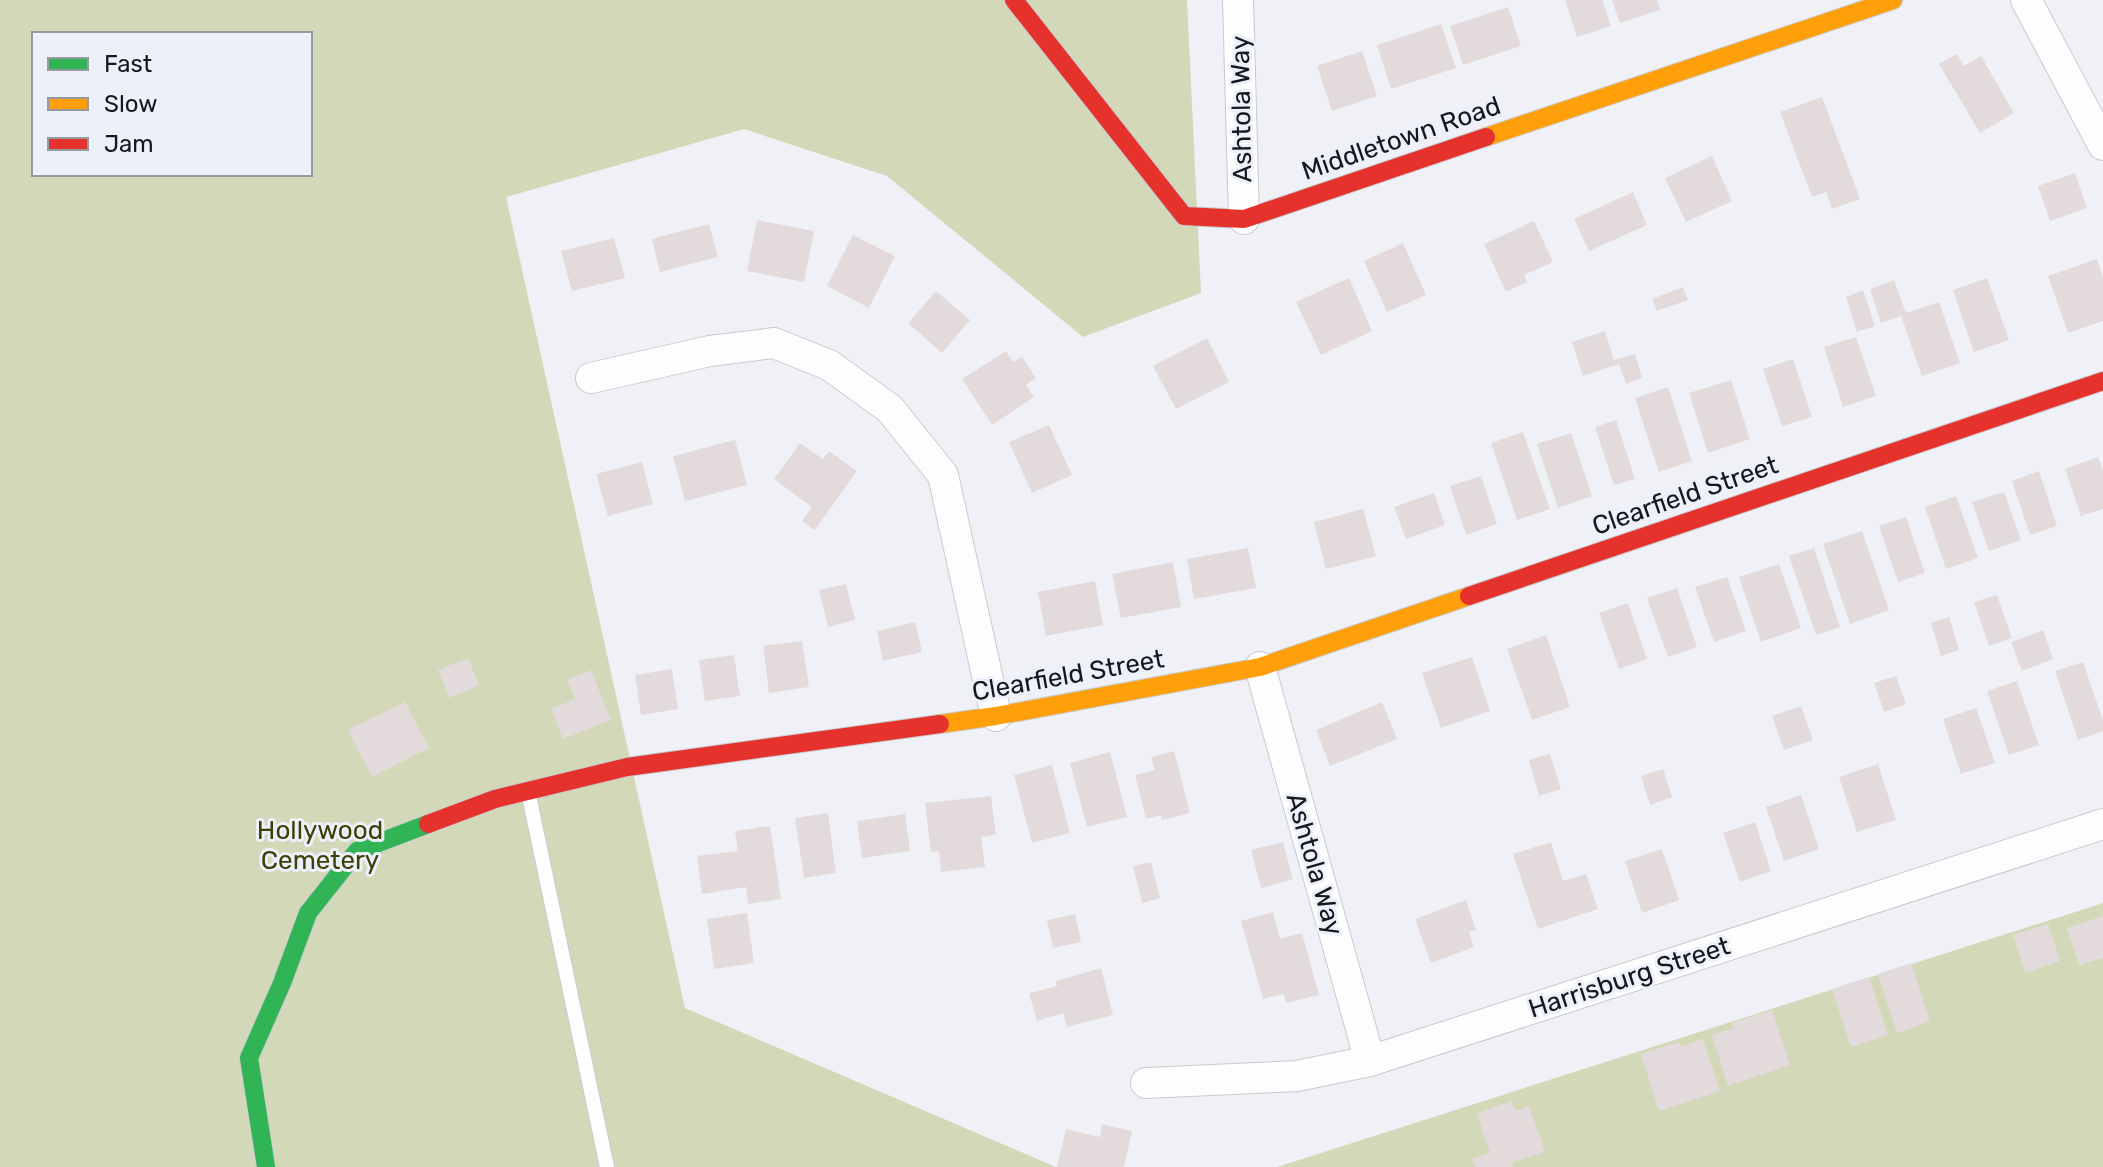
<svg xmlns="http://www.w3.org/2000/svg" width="2103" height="1167" font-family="Rubik,sans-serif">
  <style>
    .green { fill: #d3d9b8; fill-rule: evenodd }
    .building { fill: #e3dbdb }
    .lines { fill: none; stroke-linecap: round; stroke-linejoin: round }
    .lane-casing { stroke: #c9cace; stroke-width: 16 }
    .street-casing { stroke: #c9cace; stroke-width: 32 }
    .fast-casing { stroke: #c9cace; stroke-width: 20 }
    .slow-casing { stroke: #c9cace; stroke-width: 20 }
    .jam-casing { stroke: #c9cace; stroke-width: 20 }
    .lane { stroke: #fdfdfe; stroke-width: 14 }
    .street { stroke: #fdfdfe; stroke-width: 30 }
    .fast { stroke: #30b455; stroke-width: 18 }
    .slow { stroke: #ff9f0a; stroke-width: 18 }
    .jam { stroke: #e5322d; stroke-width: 18 }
    .labels { text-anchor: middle; stroke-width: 6; stroke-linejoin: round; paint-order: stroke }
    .street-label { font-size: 26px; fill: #16181b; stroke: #ecf0fa }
    .park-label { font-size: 26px; fill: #3c4004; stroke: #ecf0fa }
  </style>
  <rect width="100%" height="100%" fill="#f0f1f6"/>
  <path class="green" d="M0,0H1187L1201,293L1083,337L887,176L744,129L506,197L685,1008L1056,1167H0ZM34,34H310V174H34Z
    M2103,903V1167H1277Z"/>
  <path class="building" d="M1565,0H1602L1611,26L1577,37Z
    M1612,0H1657L1660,10L1620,23Z
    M1508,7L1521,46L1463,65L1450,26Z
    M1441,24L1456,68L1391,89L1377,45Z
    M1362,51L1377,96L1332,111L1317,66Z
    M1957,54L1964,66L1981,56L2014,113L1980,133L1939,64Z
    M1822,97L1860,199L1832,209L1826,192L1812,197L1780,112Z
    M1712,156L1732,201L1686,222L1665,178Z
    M2075,173L2087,208L2050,221L2038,186Z
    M1633,192L1647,225L1589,251L1574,219Z
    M757,220L814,231L804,282L747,271Z
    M1534,221L1553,262L1524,275L1527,282L1506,292L1484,244Z
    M709,224L718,257L660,272L652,239Z
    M853,235L895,256L869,308L827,286Z
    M614,238L625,278L572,291L561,251Z
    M1403,243L1426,295L1387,312L1364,261Z
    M2097,259L2103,278V321L2068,333L2048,276Z
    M1349,278L1372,331L1321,355L1296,302Z
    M1987,278L2009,340L1974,352L1953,290Z
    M1894,280L1906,313L1939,302L1960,363L1922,376L1901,316L1881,323L1870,289Z
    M1683,287L1688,300L1657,311L1652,299Z
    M1863,290L1875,326L1857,332L1846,297Z
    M936,291L970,320L942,353L908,323Z
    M1605,331L1614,360L1635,354L1642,378L1626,384L1619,364L1583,376L1572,342Z
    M1856,337L1876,396L1843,407L1824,347Z
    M1207,338L1229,382L1176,409L1153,366Z
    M1006,351L1013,362L1022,357L1036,378L1026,385L1034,397L992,425L962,379Z
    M1793,359L1812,417L1782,426L1763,369Z
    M1731,380L1750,439L1708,453L1689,393Z
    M1668,387L1692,461L1659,472L1635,398Z
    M1616,420L1635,479L1614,485L1595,427Z
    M1049,425L1072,475L1032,493L1009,442Z
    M1523,432L1550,509L1517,520L1491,443Z
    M1571,433L1592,496L1558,508L1537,444Z
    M735,440L747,485L685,501L673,456Z
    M800,443L823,459L829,451L857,471L815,530L802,521L812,507L774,479Z
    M2098,457L2103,470V509L2081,516L2065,469Z
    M642,462L653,504L608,516L596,474Z
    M2039,471L2057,526L2030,535L2012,481Z
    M1481,476L1497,524L1466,535L1450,486Z
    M2004,492L2021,540L1989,551L1972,502Z
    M1434,493L1445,525L1406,539L1394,507Z
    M1956,496L1978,558L1946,569L1925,507Z
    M1363,509L1376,556L1326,569L1314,522Z
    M1906,517L1925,573L1898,582L1879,526Z
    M1862,531L1889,610L1850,624L1823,544Z
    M1248,548L1256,588L1194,599L1187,559Z
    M1814,548L1840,627L1816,635L1789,556Z
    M1173,562L1181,607L1121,618L1112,574Z
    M1779,564L1801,628L1761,642L1739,577Z
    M1727,577L1746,631L1714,642L1695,587Z
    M1095,581L1103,625L1046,636L1038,592Z
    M846,584L855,620L828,627L819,590Z
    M1677,588L1697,647L1668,657L1647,598Z
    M1997,595L2012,638L1989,646L1974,602Z
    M1628,603L1647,659L1619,669L1599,613Z
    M1949,617L1959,650L1941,656L1931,623Z
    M915,622L922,652L883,661L877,631Z
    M2043,630L2053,659L2022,671L2011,642Z
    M1546,635L1570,707L1532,720L1507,649Z
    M802,641L809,687L769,693L763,646Z
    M734,655L740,696L705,701L699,660Z
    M1472,657L1490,711L1441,728L1422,673Z
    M468,658L479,685L449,698L438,670Z
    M2083,662L2103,721V731L2078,740L2055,671Z
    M672,669L678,709L641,715L635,675Z
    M591,670L611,720L563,739L551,709L575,699L567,680Z
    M1896,676L1906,704L1884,712L1874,683Z
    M2017,681L2039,745L2009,755L1987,691Z
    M405,702L429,748L372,777L348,730Z
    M1382,702L1397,739L1330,766L1316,730Z
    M1801,706L1813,740L1784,750L1772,716Z
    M1976,708L1995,763L1961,774L1943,719Z
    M1174,751L1190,813L1162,820L1161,815L1146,819L1135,775L1155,770L1151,757Z
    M1110,752L1127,817L1087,827L1070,763Z
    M1550,754L1561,789L1539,796L1529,760Z
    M1878,764L1896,820L1857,832L1839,777Z
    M1052,765L1070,833L1032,843L1014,775Z
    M1663,769L1672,797L1650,805L1641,776Z
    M1801,795L1819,849L1784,861L1766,807Z
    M991,796L996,835L981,837L985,867L941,872L939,851L931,852L925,803Z
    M828,813L836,873L804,878L795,818Z
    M905,814L910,851L862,858L857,821Z
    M1755,822L1771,871L1740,882L1723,833Z
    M770,826L781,899L748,904L746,887L702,894L697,856L738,851L735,831Z
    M1283,842L1293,879L1261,888L1251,850Z
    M1551,842L1563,881L1586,874L1598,909L1538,929L1513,854Z
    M1662,849L1679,900L1642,913L1625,861Z
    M1151,862L1160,898L1142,903L1133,866Z
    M1466,900L1476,930L1469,932L1474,947L1431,963L1415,919Z
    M1273,912L1280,939L1302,933L1319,995L1286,1003L1284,994L1263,999L1241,921Z
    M747,913L754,963L714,969L707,919Z
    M1075,914L1081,942L1053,948L1047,920Z
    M2103,916V958L2079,965L2067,928Z
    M2048,924L2060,961L2025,973L2013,935Z
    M1911,963L1930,1021L1897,1033L1878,974Z
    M1101,968L1113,1015L1067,1027L1063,1013L1037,1021L1029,993L1057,986L1056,981Z
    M1869,977L1888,1035L1851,1047L1832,989Z
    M1772,1010L1790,1065L1728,1086L1712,1035L1734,1028L1732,1023Z
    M1703,1039L1720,1091L1659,1111L1641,1054L1679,1042L1681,1047Z
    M1512,1101L1515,1111L1529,1106L1545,1152L1512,1162L1513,1167H1475L1472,1159L1490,1153L1477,1113Z
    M1102,1124L1132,1131L1124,1167H1057L1066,1129L1100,1137Z"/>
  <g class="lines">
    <g class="lane-casing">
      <path id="lane" d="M529,796L607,1167"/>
    </g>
    <g class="street-casing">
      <path id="street" d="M1238,0L1244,219
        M2026,0L2103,145
        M591,378L710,351L774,343L829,365L890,409L943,475L996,716
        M1260,667L1370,1061
        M1146,1083L1297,1076L1370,1061L2103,824"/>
    </g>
    <g class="fast-casing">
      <path id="fast" d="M266,1167L249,1058L282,983L308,913L357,851L428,824"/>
    </g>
    <g class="slow-casing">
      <path id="slow" d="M1486,137L1893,0
        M940,724L996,716L1260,667L1469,596"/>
    </g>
    <g class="jam-casing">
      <path id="jam" d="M1014,0L1184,216L1244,219L1486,137
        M1469,596L2103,381
        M428,824L495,799L627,767L940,724"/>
    </g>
    <use href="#lane" class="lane"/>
    <use href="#street" class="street"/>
    <use href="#fast" class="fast"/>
    <use href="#slow" class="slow"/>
    <use href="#jam" class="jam"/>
  </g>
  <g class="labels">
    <g class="street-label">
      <text transform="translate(1241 109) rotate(-91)" y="9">Ashtola Way</text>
      <text transform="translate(1401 138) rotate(-19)" y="9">Middletown Road</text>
      <text transform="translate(1685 495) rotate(-19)" y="9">Clearfield Street</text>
      <text transform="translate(1068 675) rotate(-10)" y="9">Clearfield Street</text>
      <text transform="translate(1315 864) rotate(74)" y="9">Ashtola Way</text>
      <text transform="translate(1629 977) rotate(-18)" y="9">Harrisburg Street</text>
    </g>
    <g class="park-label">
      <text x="320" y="839">Hollywood<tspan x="320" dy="30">Cemetery</tspan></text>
    </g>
  </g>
  <rect x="32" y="32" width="280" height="144" fill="#ecf0fa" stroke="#969aa1" stroke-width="2"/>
  <rect x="48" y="58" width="40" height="12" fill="#30b455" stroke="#969aa1" stroke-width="2"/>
  <text x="104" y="72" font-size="24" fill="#16181b">Fast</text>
  <rect x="48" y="98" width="40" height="12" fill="#ff9f0a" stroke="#969aa1" stroke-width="2"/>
  <text x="104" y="112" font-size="24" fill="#16181b">Slow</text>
  <rect x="48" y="138" width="40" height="12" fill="#e5322d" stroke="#969aa1" stroke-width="2"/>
  <text x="104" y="152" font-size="24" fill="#16181b">Jam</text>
</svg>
